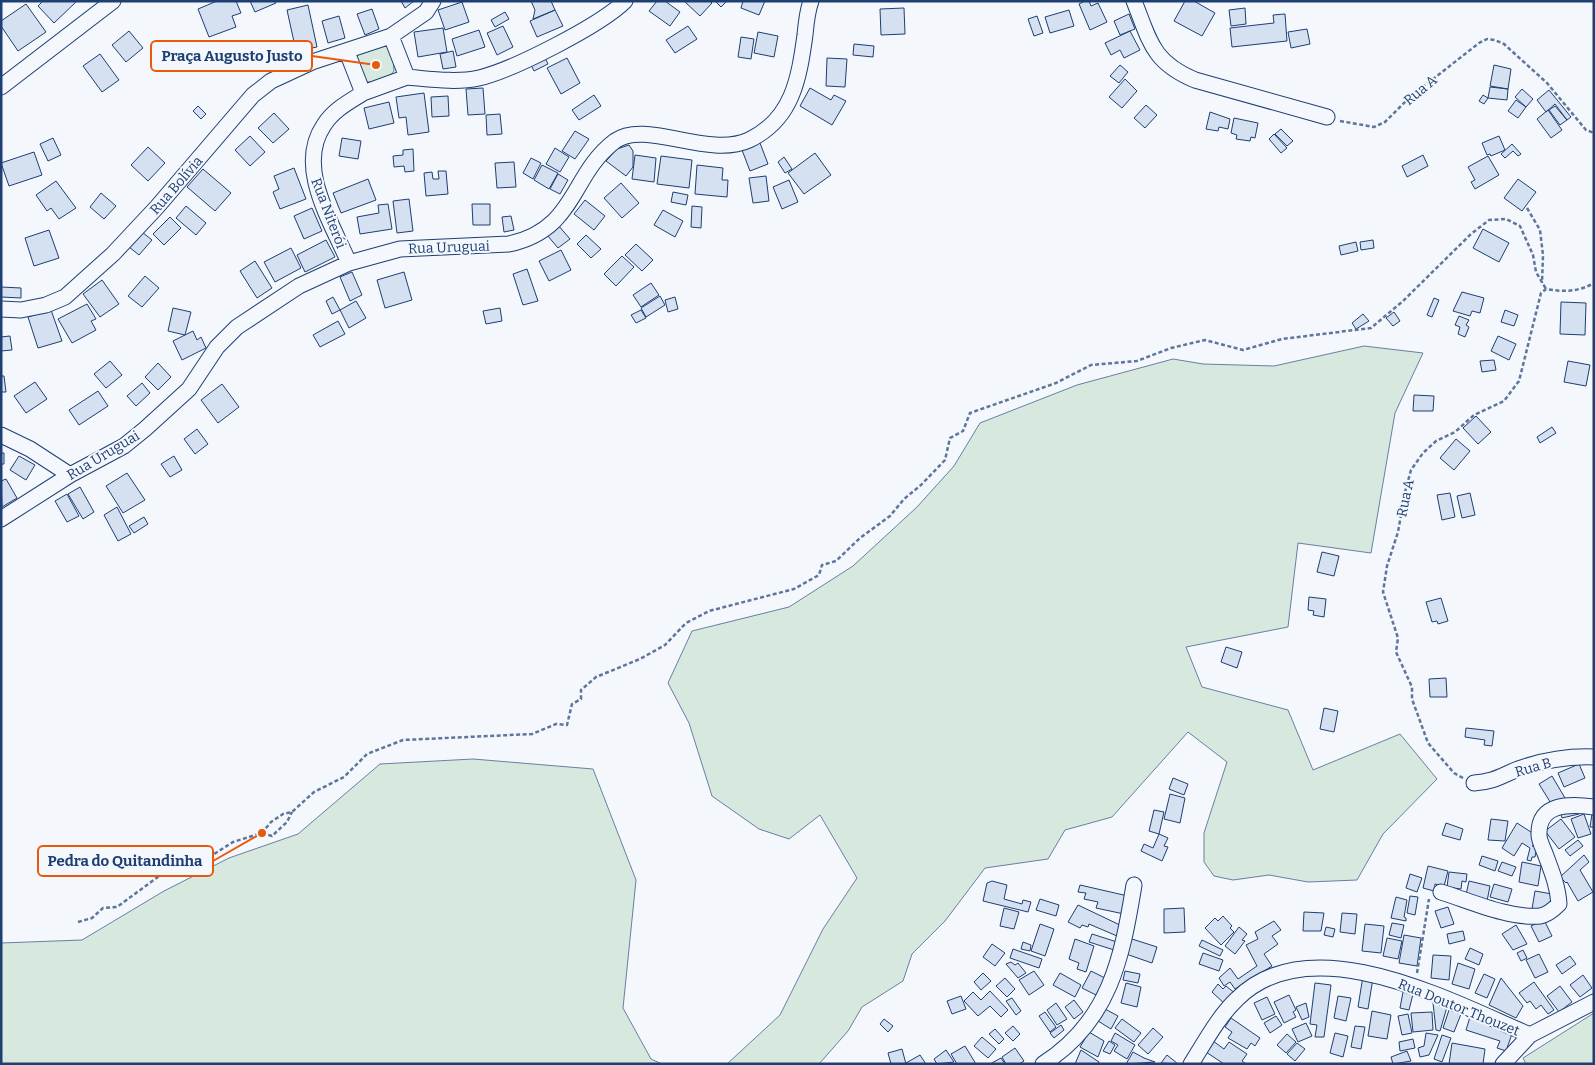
<svg xmlns="http://www.w3.org/2000/svg" width="1595" height="1065" font-family="Bitter,serif">
  <style>
    .green { fill: #d7e8df; stroke: #687fa3 }
    .building { fill: #d5e0f0; stroke: #1d3f73 }
    .lines { fill: none; stroke-linecap: round; stroke-linejoin: round }
    .minor-casing { stroke: #1d3f73; stroke-width: 17 }
    .path { stroke: #5e769c; stroke-width: 2.5; stroke-dasharray: 4 2.5; stroke-linecap: butt }
    .minor { stroke: #f4f7fb; stroke-width: 15 }
    .labels { text-anchor: middle; stroke-width: 4; stroke-linejoin: round; paint-order: stroke }
    .street-label { font-size: 14px; fill: #1d3f73; stroke: #f4f7fb }
    .leader { fill: none; stroke: #e8590c; stroke-width: 2 }
    .callout-dot { fill: #e8590c; stroke: #f4f7fb; stroke-width: 2 }
    .callout { fill: #f4f7fb; stroke: #e8590c; stroke-width: 2 }
    .callout-label { font-size: 15px; text-anchor: middle; font-weight: bold; fill: #1d3f73 }
  </style>
  <rect width="100%" height="100%" fill="#f4f7fb"/>
  <path class="green" d="M384,44L389,46L393,57L394,71C389,78 372,85 364,81L356,58L359,53Z
    M1364,346L1423,353L1395,413L1371,553L1298,543L1288,627L1186,647L1202,687L1288,710L1313,770L1400,734L1437,779L1383,834L1357,880L1308,882L1269,875L1233,880L1214,876L1204,862V833L1227,762L1188,732L1112,817L1065,830L1048,859L985,868L945,921L912,954L903,981L862,1007L848,1031L819,1064H727L780,1015L823,929L857,878L820,815L789,839L759,829L712,796L689,723L668,683L692,631L789,607L853,566L917,507L954,466L980,423L1077,385L1173,359L1203,364L1274,366Z
    M473,759L593,769L636,880L623,1008L651,1059L662,1064H1V943L82,940L164,891L229,858L298,834L380,764Z
    M1594,1013V1064H1526L1523,1058Z"/>
  <path class="building" d="M43,1H77L54,23L38,6Z
    M217,1H236L241,13L232,16L236,27L209,37L198,9Z
    M250,1H275L276,3L255,12Z
    M401,1H414L405,8Z
    M531,1H551L555,10L533,19L535,10Z
    M657,1H665L680,12L670,26L649,11Z
    M684,1H710L712,3L700,16Z
    M715,1H727L721,7Z
    M743,1H765L759,15L741,8Z
    M1085,1H1089L1091,6L1098,3L1107,22L1090,30L1079,4Z
    M1185,1H1194L1215,13L1202,36L1174,21Z
    M462,2L469,22L445,30L438,10Z
    M26,4L46,32L18,51L1,26V21Z
    M308,5L317,47L296,51L287,10Z
    M904,8L905,34L881,35L880,9Z
    M1245,8L1246,24L1231,26L1229,10Z
    M372,9L379,29L365,35L357,14Z
    M555,10L563,26L537,37L530,21Z
    M1069,10L1074,26L1050,33L1045,17Z
    M505,12L509,19L495,27L491,20Z
    M1129,14L1135,29L1120,35L1114,21Z
    M1285,14L1287,41L1232,47L1230,28L1274,23L1273,15Z
    M339,16L345,38L328,43L322,21Z
    M1037,16L1043,33L1034,36L1028,19Z
    M503,26L513,47L497,55L487,33Z
    M688,26L697,39L675,53L666,40Z
    M443,28L447,52L418,57L414,32Z
    M1307,29L1310,44L1291,48L1288,32Z
    M479,30L485,47L457,56L452,39Z
    M129,31L143,48L126,62L112,45Z
    M1130,31L1140,50L1124,58L1120,50L1111,55L1105,43Z
    M758,32L778,36L774,57L754,53Z
    M741,37L754,39L751,59L738,57Z
    M854,44L874,46L873,57L853,55Z
    M453,51L456,67L443,69L440,54Z
    M100,54L119,80L102,92L83,66Z
    M544,56L548,64L534,71L530,63Z
    M567,58L580,83L561,94L547,68Z
    M827,58L847,59L845,87L826,86Z
    M1120,65L1128,72L1119,83L1110,76Z
    M1494,65L1511,69L1508,89L1490,86Z
    M1125,79L1137,91L1122,108L1109,97Z
    M1490,87L1508,89L1507,100L1488,98Z
    M483,88L485,114L468,115L466,89Z
    M810,88L831,100L834,95L846,101L832,125L800,106Z
    M1522,89L1533,99L1526,107L1515,97Z
    M1549,90L1571,117L1567,120L1555,104L1546,112L1537,100Z
    M424,93L429,132L408,135L406,117L399,118L396,97Z
    M594,95L601,106L579,120L572,110Z
    M1483,95L1488,98L1484,104L1479,101Z
    M448,96L449,116L432,117L431,97Z
    M1516,100L1526,107L1518,118L1508,111Z
    M389,102L394,123L369,129L364,108Z
    M1146,105L1157,115L1145,128L1134,118Z
    M198,106L206,114L201,119L193,111Z
    M1555,106L1567,120L1560,125L1549,110Z
    M1548,110L1562,130L1551,138L1537,119Z
    M1210,112L1230,119L1228,129L1219,127L1218,131L1206,129Z
    M274,113L289,129L273,143L258,128Z
    M500,114L502,134L487,135L486,115Z
    M1234,118L1258,123L1255,138L1251,137L1250,141L1236,139L1237,135L1231,133Z
    M1281,129L1293,141L1287,146L1275,134Z
    M575,131L589,139L575,159L562,151Z
    M1274,134L1287,148L1281,153L1269,139Z
    M250,136L265,152L250,166L235,150Z
    M1499,136L1505,150L1491,156L1490,154L1487,155L1482,143Z
    M53,138L61,155L48,161L40,144Z
    M342,138L361,141L358,159L339,156Z
    M760,143L768,164L750,171L742,150Z
    M1512,144L1521,154L1518,156L1513,151L1505,158L1501,154Z
    M629,145L633,151V167L626,176L606,161L617,149Z
    M148,147L165,163L148,181L131,165Z
    M555,148L569,157L560,172L546,164Z
    M413,149L414,171L405,172L404,166L394,167L393,156L403,155V150Z
    M34,152L42,175L9,186L1,163Z
    M815,153L831,175L804,194L788,173Z
    M635,155L656,158L654,182L632,179Z
    M1423,155L1428,166L1407,177L1402,166Z
    M661,156L692,160L689,188L657,184Z
    M1488,156L1499,175L1475,189L1471,182L1475,180L1468,167Z
    M784,157L792,169L785,173L778,162Z
    M531,158L541,163L533,179L523,173Z
    M514,162L516,187L497,188L495,163Z
    M542,165L558,173L549,189L534,180Z
    M697,165L723,168L722,180H728L727,197L695,194Z
    M294,168L306,199L280,209L273,192L279,189L274,176Z
    M203,169L231,193L215,211L187,187Z
    M438,171H446L448,194L426,196L424,173L432,172L433,179H439Z
    M558,174L568,180L560,194L550,189Z
    M766,176L769,201L753,203L749,178Z
    M368,179L376,200L341,213L333,193Z
    M1518,179L1536,192L1522,211L1504,198Z
    M789,180L798,202L782,209L773,187Z
    M56,181L76,208L59,219L51,208L47,211L36,195Z
    M621,183L639,203L622,218L604,198Z
    M673,192L688,195L686,205L671,202Z
    M101,193L116,206L104,219L90,207Z
    M409,199L413,231L397,233L393,201Z
    M585,200L605,216L594,230L574,214Z
    M388,204L392,229L360,234L357,217L379,213L378,205Z
    M472,204H490V225H473Z
    M186,206L206,223L196,235L176,218Z
    M692,206L702,207L701,228L691,227Z
    M312,208L322,231L304,239L294,216Z
    M663,210L683,221L675,237L654,225Z
    M511,216L514,230L504,232L502,217Z
    M170,217L181,228L164,245L153,234Z
    M558,225L570,239L558,248L547,235Z
    M1483,229L1509,243L1499,262L1473,248Z
    M49,230L59,258L34,266L25,238Z
    M142,232L152,240L139,255L129,247Z
    M586,235L601,249L591,258L577,244Z
    M326,240L335,257L305,272L297,255Z
    M1373,240L1374,248L1361,250L1360,242Z
    M1356,242L1358,251L1341,255L1339,246Z
    M636,244L653,260L642,271L625,255Z
    M291,248L301,268L275,282L264,262Z
    M561,250L571,270L549,281L539,261Z
    M622,256L634,267L616,286L604,274Z
    M255,261L272,288L257,298L240,271Z
    M527,269L538,301L523,305L513,274Z
    M352,272L362,295L350,301L340,277Z
    M404,272L412,300L385,308L377,280Z
    M145,276L159,288L142,307L128,296Z
    M102,280L119,304L100,317L83,294Z
    M651,283L659,295L641,307L633,295Z
    M1,287L21,288V298L1,297Z
    M1462,292L1484,298L1480,313L1472,311L1470,316L1453,311Z
    M660,296L665,305L646,317L641,308Z
    M333,297L340,310L332,314L326,301Z
    M675,297L678,309L668,312L665,300Z
    M1434,298L1439,300L1432,317L1427,315Z
    M356,301L366,318L349,328L340,310Z
    M1561,302L1586,303L1585,335L1560,334Z
    M87,304L96,319L91,321L96,330L72,343L58,319Z
    M173,308L191,312L185,335L168,331Z
    M500,308L502,321L486,324L483,311Z
    M51,310L62,341L38,348L28,317Z
    M641,310L646,318L636,323L631,315Z
    M1505,310L1518,315L1514,326L1501,322Z
    M1394,312L1400,321L1393,326L1386,318Z
    M1363,314L1369,321L1356,329L1352,323Z
    M1459,316L1469,320L1466,325L1469,327L1465,337L1458,334L1460,327L1455,325Z
    M338,321L345,334L320,347L313,335Z
    M193,331L197,340L201,337L206,348L182,360L173,341Z
    M10,336L12,350L1,351V337Z
    M1498,336L1516,344L1509,360L1491,351Z
    M1494,360L1496,370L1482,372L1480,361Z
    M110,361L122,375L106,388L94,374Z
    M1568,361L1590,365L1586,386L1564,382Z
    M158,363L171,377L158,390L145,377Z
    M1,376H4L6,392H1Z
    M35,382L47,399L26,413L14,396Z
    M142,383L150,393L136,406L127,396Z
    M222,384L239,407L218,423L201,400Z
    M98,391L108,406L79,425L69,410Z
    M1414,395L1434,396L1433,411H1413Z
    M1476,416L1491,432L1478,444L1463,428Z
    M1552,427L1556,433L1540,443L1537,437Z
    M197,429L208,444L195,454L184,439Z
    M1456,439L1470,451L1454,470L1440,458Z
    M1,453H4V464H1Z
    M19,456L35,465L26,480L10,470Z
    M174,456L182,470L170,477L161,464Z
    M127,473L145,500L123,513L106,486Z
    M6,479L17,498L2,507L1,481Z
    M80,487L94,512L83,519L68,494Z
    M1450,493L1455,517L1442,520L1437,495Z
    M1470,493L1475,515L1462,518L1457,496Z
    M67,494L79,516L67,522L55,501Z
    M117,507L131,534L118,541L104,515Z
    M144,517L148,524L134,533L129,526Z
    M1322,552L1339,556L1334,576L1317,572Z
    M1309,597L1326,599L1324,617L1313,615L1314,611L1308,610Z
    M1441,598L1448,621L1438,624L1437,621L1432,622L1426,602Z
    M1226,647L1242,652L1237,668L1221,662Z
    M1446,678L1447,697H1430L1429,679Z
    M1324,708L1338,711L1334,732L1320,729Z
    M1466,728L1494,731L1492,746L1484,745L1485,740L1465,737Z
    M1579,764L1585,778L1564,787L1558,773Z
    M1552,776L1565,798L1552,805L1539,784Z
    M1173,778L1188,784L1184,795L1169,789Z
    M1170,794L1185,798L1180,823L1164,819Z
    M1577,806L1579,814L1562,818L1560,810Z
    M1154,810L1164,812L1159,834L1149,831Z
    M1584,814L1591,834L1578,838L1571,819Z
    M1592,814H1594V827H1590Z
    M1491,819L1508,821L1505,841L1488,840Z
    M1561,819L1575,837L1559,849L1545,831Z
    M1446,823L1463,829L1460,840L1442,835Z
    M1517,823L1534,834L1537,841L1532,846H1537L1535,857H1532L1531,861L1527,860L1530,848L1522,843L1514,856L1502,848Z
    M1159,834L1168,838L1164,846L1168,847L1162,861L1141,851L1144,844L1153,848Z
    M1578,840L1583,846L1570,856L1565,850Z
    M1584,855L1589,862L1580,870L1593,892L1578,901L1567,882L1566,883L1560,877Z
    M1482,856L1498,861L1495,871L1479,865Z
    M1502,862L1516,867L1512,876L1498,871Z
    M1522,862L1541,866L1538,886L1519,882Z
    M1428,866L1448,871L1444,886L1435,884L1434,891L1423,888Z
    M1449,872L1467,874L1466,882L1462,881L1461,889L1447,887Z
    M1410,874L1422,878L1417,892L1406,888Z
    M992,881L1007,885L1004,899L1022,904L1023,900L1031,902L1028,912L983,901L987,883Z
    M1469,881L1490,886L1487,901L1466,895Z
    M1494,884L1512,889L1508,902L1490,897Z
    M1080,885L1128,896L1124,914L1096,908L1098,902L1084,899L1086,893L1078,892Z
    M1535,891L1552,894L1556,905L1549,912L1532,909Z
    M1410,896L1418,897L1415,915L1407,913Z
    M1396,897L1407,900L1404,917L1406,918V921L1391,918Z
    M1040,899L1059,905L1056,916L1036,910Z
    M1078,905L1122,926L1117,936L1089,924L1088,927L1082,925L1080,928L1068,922Z
    M1448,907L1454,924L1441,928L1435,911Z
    M1004,908L1019,912L1014,929L1000,926Z
    M1184,908L1185,932L1164,933V909Z
    M1304,912L1324,913L1321,931H1303Z
    M1342,913L1357,914L1355,934L1340,932Z
    M1223,916L1232,926L1230,928L1234,932L1221,945L1205,928L1215,918L1218,921Z
    M1544,920L1552,936L1539,942L1531,926Z
    M1274,921L1281,930L1272,936L1278,944L1264,954L1272,966L1235,989L1230,982L1224,986L1219,978L1230,968L1238,979L1257,966L1246,945L1258,939L1255,932Z
    M1392,923L1404,925L1401,938L1389,935Z
    M1040,924L1054,929L1045,956L1031,951Z
    M1365,924L1384,926L1381,953L1362,951Z
    M1516,925L1527,944L1513,950L1502,934Z
    M1239,927L1247,934L1242,940L1245,941L1235,954L1225,946Z
    M1326,927L1335,929L1333,937L1324,935Z
    M1463,931L1465,940L1449,944L1447,934Z
    M1092,934L1117,942L1114,950L1089,942Z
    M1404,935L1421,938L1417,966L1399,963Z
    M1387,938L1402,941L1398,959L1383,956Z
    M1075,939L1094,946L1086,972L1077,969L1079,963L1069,959Z
    M1132,939L1157,947L1152,963L1126,954Z
    M1202,940L1223,950L1220,956L1199,946Z
    M1023,942L1031,945L1030,951L1021,949Z
    M992,944L1005,953L995,966L983,957Z
    M1470,948L1483,954L1479,965L1465,959Z
    M1013,949L1042,959L1039,968L1010,958Z
    M1523,950L1527,958L1521,961L1517,953Z
    M1203,953L1223,960L1219,971L1199,964Z
    M1539,954L1548,972L1535,978L1526,960Z
    M1433,955L1451,956L1449,980L1431,978Z
    M1570,956L1576,964L1562,974L1556,965Z
    M1011,962L1015,965L1018,963L1026,973L1018,978L1006,964Z
    M1458,963L1475,969L1469,989L1452,984Z
    M1034,971L1044,985L1029,995L1019,980Z
    M1091,971L1105,978L1096,995L1082,988Z
    M1125,971L1140,974L1138,983L1123,980Z
    M983,973L991,981L981,990L974,982Z
    M1060,973L1081,985L1075,997L1053,985Z
    M1484,974L1495,979L1487,998L1475,993Z
    M1583,975L1592,988L1580,997L1570,985Z
    M1363,976L1373,978L1368,1009L1358,1007Z
    M1005,978L1015,989L1007,997L996,986Z
    M1501,978L1523,1006L1516,1018L1489,1005Z
    M1534,982L1554,1010L1548,1014L1541,1005L1536,1009L1530,1001L1527,1003L1519,993Z
    M1126,983L1141,987L1137,1007L1121,1003Z
    M1315,983L1331,985L1324,1037H1315L1317,1025L1310,1024Z
    M1218,984L1223,989L1226,986L1236,994L1226,1005L1212,992Z
    M1560,986L1572,1002L1559,1012L1547,996Z
    M990,991L1008,1010L1001,1017L990,1006L978,1016L964,1001L973,992L981,1000Z
    M1403,992L1413,994L1409,1010L1400,1008Z
    M1289,995L1296,1010L1293,1012L1296,1017L1284,1023L1274,1002Z
    M961,996L966,1009L952,1014L947,1001Z
    M1338,996L1351,998L1346,1021L1334,1018Z
    M1267,997L1275,1014L1262,1020L1254,1003Z
    M1012,998L1021,1011L1016,1015L1006,1001Z
    M1074,1000L1083,1012L1074,1019L1065,1007Z
    M1056,1003L1067,1019L1057,1025L1047,1010Z
    M1306,1003L1309,1017L1302,1020L1296,1007Z
    M1433,1003L1447,1007L1440,1031L1436,1030Z
    M1105,1009L1118,1016L1111,1029L1098,1021Z
    M1449,1010L1461,1014L1454,1032L1443,1028Z
    M1372,1011L1391,1015L1387,1039L1368,1036Z
    M1045,1012L1056,1027L1050,1032L1039,1016Z
    M1432,1012L1433,1030L1413,1032L1411,1013Z
    M1408,1014L1412,1033L1402,1035L1398,1016Z
    M1276,1016L1282,1025L1270,1033L1264,1023Z
    M1470,1017L1513,1031L1506,1051L1497,1048L1500,1041L1466,1030Z
    M1231,1018L1260,1038L1255,1046L1251,1043L1247,1049L1228,1038L1232,1032L1225,1027Z
    M884,1019L893,1026L888,1032L880,1024Z
    M1122,1019L1141,1033L1134,1042L1115,1028Z
    M1306,1023L1312,1036L1298,1042L1292,1029Z
    M1061,1025L1064,1030L1054,1038L1050,1033Z
    M1013,1026L1020,1034L1013,1041L1005,1033Z
    M1355,1026L1365,1027L1361,1049L1351,1047Z
    M1153,1028L1163,1037L1148,1054L1138,1045Z
    M995,1029L1004,1039L999,1044L989,1034Z
    M1089,1032L1104,1041L1098,1057L1080,1047Z
    M1115,1033L1135,1045L1127,1059L1114,1051L1118,1045L1111,1041Z
    M1335,1033L1348,1036L1343,1057L1330,1053Z
    M1426,1033L1438,1035L1429,1055L1420,1057L1418,1048L1424,1046Z
    M1287,1034L1296,1042L1286,1053L1277,1045Z
    M1442,1035L1451,1038L1442,1062L1434,1059Z
    M982,1037L996,1049L988,1058L974,1046Z
    M1413,1039L1415,1048L1400,1051L1399,1042Z
    M1109,1041L1115,1045L1110,1054L1103,1051Z
    M1213,1041L1224,1049L1229,1042L1247,1054L1242,1061L1246,1064H1224L1206,1052Z
    M1297,1043L1305,1049L1295,1061L1287,1054Z
    M1452,1043L1485,1049L1483,1064H1449Z
    M965,1046L976,1064H957L951,1054Z
    M1015,1048L1024,1061L1019,1064H1006L1002,1057Z
    M902,1049L906,1064H891L888,1053Z
    M946,1050L954,1062L937,1064L934,1059Z
    M1081,1050L1099,1062L1098,1064H1075Z
    M1407,1051L1411,1061L1393,1064L1391,1057Z
    M1133,1052L1144,1058L1155,1062L1126,1064Z
    M920,1055L926,1064H907L906,1063Z
    M1167,1055L1178,1064L1161,1063Z
    M1001,1058L1005,1064H990Z"/>
  <g class="lines">
    <g class="minor-casing">
      <path id="minor" d="M1134,1C1150,41 1152,62 1195,80L1327,117
        M391,36L426,12L433,1
        M407,77C430,79 456,83 479,78C513,70 601,25 625,1
        M1,87L113,1
        M349,263C332,223 295,167 324,125C333,110 349,102 363,93
        M1,309L21,310L46,305L65,297L113,254L157,207L253,95L271,81L312,62L391,36L407,77L363,93L347,52
        M1,435L30,449L70,475
        M1,519L70,475L124,446L145,429L189,389L217,347L237,327L299,286L349,263L400,249L509,244C577,229 570,175 615,141C646,119 708,159 749,140C793,119 799,78 805,35C806,24 807,12 811,1
        M1474,783C1493,782 1501,776 1518,769C1541,761 1569,756 1594,757
        M1441,892C1470,901 1510,919 1540,916C1547,915 1554,909 1559,904C1558,887 1552,872 1546,856C1544,850 1539,841 1539,835C1538,802 1571,804 1594,807
        M1043,1064C1110,1021 1122,958 1134,885
        M1191,1064C1205,1042 1218,1017 1237,999C1311,925 1452,1002 1530,1035
        M1503,1064L1530,1035L1594,1002"/>
    </g>
    <path class="path" d="M1340,121L1374,127L1385,122L1410,97L1479,43L1487,39L1495,40L1504,44L1547,83L1586,130L1594,133
      M1527,208L1540,230L1543,255L1542,283
      M1463,778L1454,773L1428,743L1412,699V687L1396,652L1398,638L1383,592L1387,566L1398,532L1405,492L1411,470L1423,453L1436,441L1455,432L1474,415L1504,401L1519,381L1541,293L1546,289C1562,292 1579,292 1594,283
      M262,833L272,836L287,822L292,812
      M78,922L92,918L103,908L117,907L166,871L203,861L233,842L262,833L271,822L283,814L292,812L314,792L344,777L367,754L403,740L532,734L556,724L567,725L572,704L581,699V690L596,677L640,659L665,645L686,623L709,611L794,589L819,575L822,565L836,561L860,538L890,516L904,499L921,485L945,460L950,438L963,431L970,413L1056,383L1091,365L1137,361L1171,348L1205,340L1243,350L1282,339L1371,328L1403,301L1471,234L1489,220L1506,219L1520,226L1533,255L1536,272L1546,289
      M1417,973L1429,899"/>
    <use href="#minor" class="minor"/>
  </g>
  <g class="labels">
    <g class="street-label">
      <text transform="translate(1420 90) rotate(-40)" y="5">Rua A</text>
      <text transform="translate(176 185) rotate(-49)" y="5">Rua Bolívia</text>
      <text transform="translate(329 213) rotate(69)" y="5">Rua Niterói</text>
      <text transform="translate(449 247) rotate(-2)" y="5">Rua Uruguai</text>
      <text transform="translate(103 455) rotate(-31)" y="5">Rua Uruguai</text>
      <text transform="translate(1405 498) rotate(-78)" y="5">Rua A</text>
      <text transform="translate(1533 767) rotate(-16)" y="5">Rua B</text>
      <text transform="translate(1459 1007) rotate(22)" y="5">Rua Doutor Thouzet</text>
    </g>
  </g>
  <path class="leader" d="M376 65L312 56M262 833L213 861"/>
  <g class="callout-dot">
    <circle cx="376" cy="65" r="5"/>
    <circle cx="262" cy="833" r="5"/>
  </g>
  <g class="callout">
    <rect x="151" y="41" width="161" height="30" rx="5"/>
    <rect x="38" y="846" width="175" height="30" rx="5"/>
  </g>
  <g class="callout-label">
    <text x="232" y="61">Praça Augusto Justo</text>
    <text x="125" y="866">Pedra do Quitandinha</text>
  </g>
  <rect width="1595" height="1065" fill="none" stroke="#1d3f73" stroke-width="5"/>
</svg>
